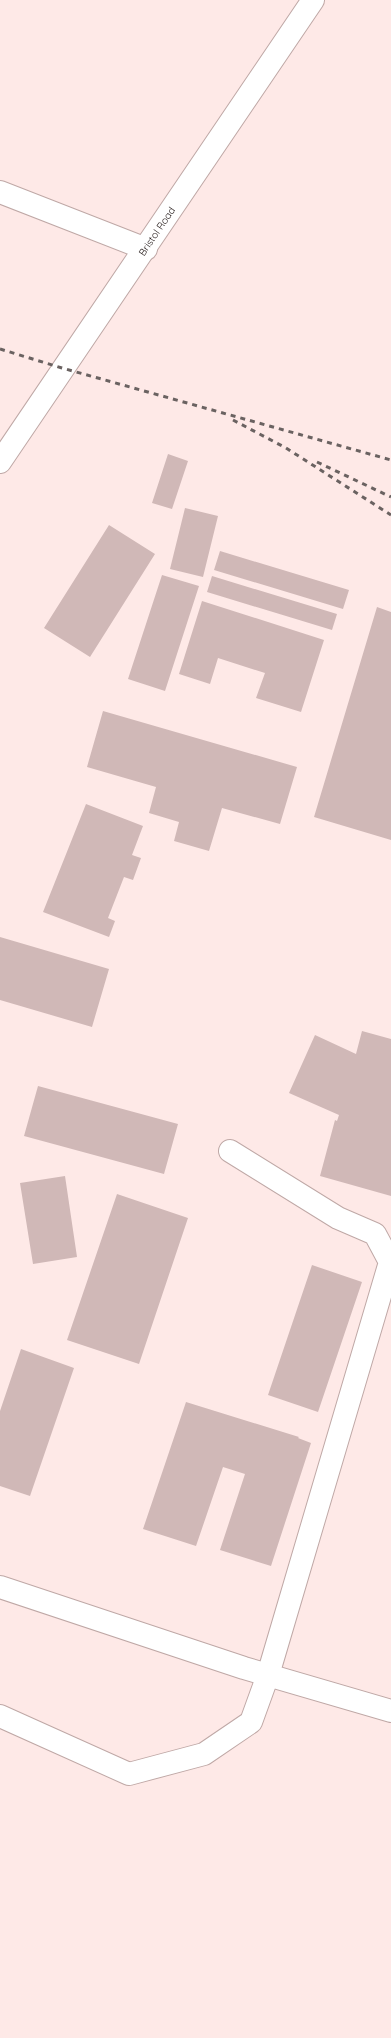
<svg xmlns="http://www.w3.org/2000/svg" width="391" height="2038" font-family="Quicksand,sans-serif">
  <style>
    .built { fill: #fee9e7 }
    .building { fill: #d0b8b7 }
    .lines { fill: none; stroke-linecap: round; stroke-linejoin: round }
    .minor-casing { stroke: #bfa8a6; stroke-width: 24 }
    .minor { stroke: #fff; stroke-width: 22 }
    .rail { stroke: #6a6261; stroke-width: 3; stroke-dasharray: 5 5; stroke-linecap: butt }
    .labels { text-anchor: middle; stroke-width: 4; stroke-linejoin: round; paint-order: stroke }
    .street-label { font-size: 10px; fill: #2d2423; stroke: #fff }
  </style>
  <rect width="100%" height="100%" fill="#fef9f8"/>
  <path class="built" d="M0,0H391V2038H0Z"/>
  <path class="building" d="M168,454L188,461L172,509L152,503Z
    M185,508L218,516L203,577L170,569Z
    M109,525L155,554L90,657L44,628Z
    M220,551L349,590L343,609L214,570Z
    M162,575L199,586L165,691L128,679Z
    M212,576L337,614L332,630L207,592Z
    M202,601L324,640L301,712L256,698L265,673L218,658L210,684L179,674Z
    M377,607L391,612V840L314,817Z
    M103,711L297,767L280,824L222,808L209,851L174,841L179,822L149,813L156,787L87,767Z
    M86,804L143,826L132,855L141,858L133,880L124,877L108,918L115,921L109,937L43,912Z
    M0,937L109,969L92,1027L0,1000Z
    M362,1031L391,1039V1196L320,1176L335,1120L337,1121L339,1115L289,1093L315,1035L356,1054Z
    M38,1086L178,1124L164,1174L24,1136Z
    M65,1176L77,1257L33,1264L20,1183Z
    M117,1194L188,1218L139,1364L67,1340Z
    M312,1265L362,1282L318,1412L268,1395Z
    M21,1349L74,1368L30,1496L0,1486V1411Z
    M186,1402L299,1437L298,1438L311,1443L271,1566L220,1550L245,1474L223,1467L196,1546L143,1529Z"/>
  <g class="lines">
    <g class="minor-casing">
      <g id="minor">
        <path d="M0,192L146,249"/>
        <path id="s1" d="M0,462L313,0"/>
        <path d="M0,1587L244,1668L391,1711"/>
        <path d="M0,1716L129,1774L204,1754L251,1722L268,1675L390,1262L375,1234L338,1218L230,1151"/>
      </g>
    </g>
    <use href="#minor" class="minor"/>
    <path class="rail" d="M0,349L62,368L391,460
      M233,420L286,448L391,515
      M317,462L391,497"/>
  </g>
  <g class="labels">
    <g class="street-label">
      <text dy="4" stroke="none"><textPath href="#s1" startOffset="279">Bristol Road</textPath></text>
    </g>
  </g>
</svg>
